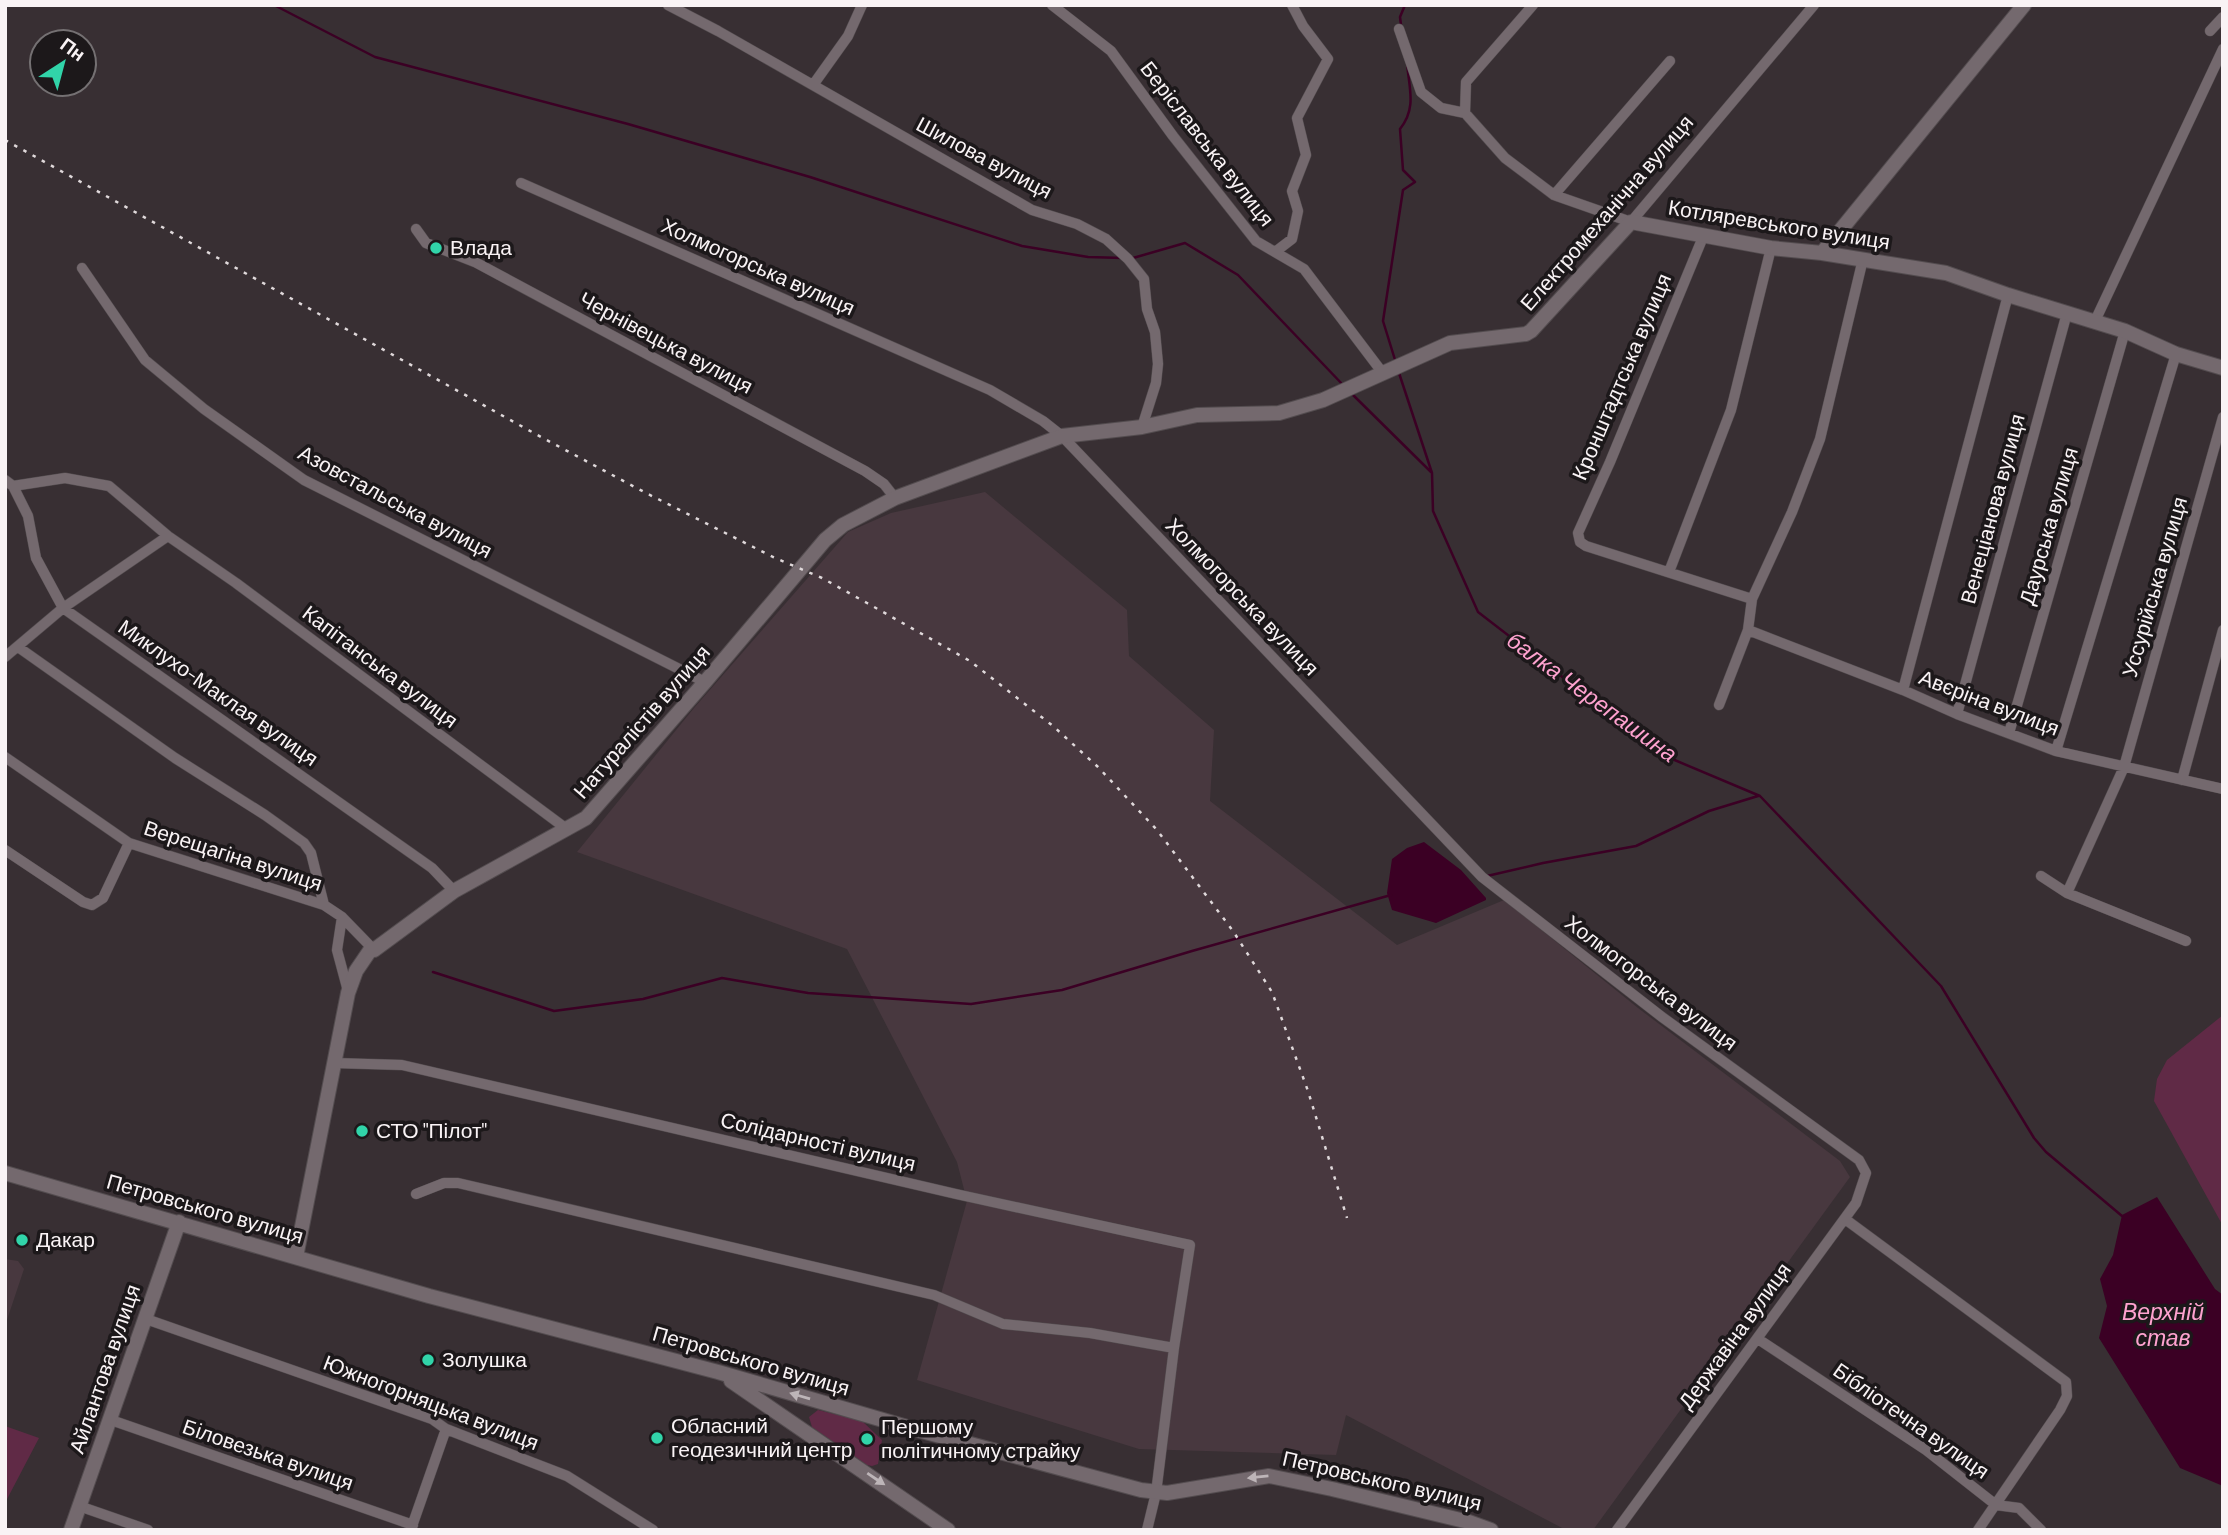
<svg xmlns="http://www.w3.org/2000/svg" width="2228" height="1535" font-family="Barlow,sans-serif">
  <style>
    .built { fill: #48383f }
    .green { fill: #602a46 }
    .water { fill: #3b0024 }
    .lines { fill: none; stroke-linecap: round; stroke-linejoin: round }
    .stream { stroke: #3b0024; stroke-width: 2.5 }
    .street-casing { stroke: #534c4f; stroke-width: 11 }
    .secondary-casing { stroke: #534c4f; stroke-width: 16 }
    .street { stroke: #74696e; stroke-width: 10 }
    .secondary { stroke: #74696e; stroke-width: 14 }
    .rail { stroke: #dfd8da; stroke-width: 2.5; stroke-dasharray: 3.5 7; stroke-linecap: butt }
    .oneway { fill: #bdb5b8 }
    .poi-dot { fill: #31d4a9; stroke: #1c181a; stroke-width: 2.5 }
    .labels { text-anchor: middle; stroke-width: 7; stroke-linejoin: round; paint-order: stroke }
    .street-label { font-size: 21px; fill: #f9f3f5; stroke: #1c181a }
    .poi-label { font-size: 21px; fill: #f9f3f5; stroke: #1c181a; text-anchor: start }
    .water-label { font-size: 23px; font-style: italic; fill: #fea2cf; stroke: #1c181a }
  </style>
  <rect width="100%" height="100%" fill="#382f33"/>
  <path class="built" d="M985,492L1127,610L1129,656L1214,730L1210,801L1397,945L1504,900L1638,1008L1840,1161L1850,1177L1593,1530H1566L1346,1415L1336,1455L1139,1449L917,1380L967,1201L957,1162L847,949L577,852L694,708L848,532L891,513Z
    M5,1259L18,1261L24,1269L5,1326Z"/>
  <path class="green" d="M2223,1015V1226L2154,1101L2157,1079L2167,1060Z
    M818,1410L862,1421L882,1440L878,1464L872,1466L867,1465L812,1427L809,1417Z
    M5,1426L39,1438L5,1503Z"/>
  <path class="water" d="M1424,842L1461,870L1486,898V900L1436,923L1392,910L1387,893L1392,859L1407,848Z
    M2157,1197L2215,1289L2223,1295V1486L2180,1468L2099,1338L2107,1306L2100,1279L2113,1255L2122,1215Z"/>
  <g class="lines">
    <path class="stream" d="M274,5L375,57L628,124L810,177L1022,246L1088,257L1123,258
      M1401,25L1400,17L1405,5
      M1133,258L1185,243L1238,275L1344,386
      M1396,363L1383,321L1403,190L1415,182L1403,170L1400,129C1417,108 1409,88 1407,63
      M1399,373L1432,473L1433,511L1478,612L1665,756L1760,796L1941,986L2034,1138L2046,1152L2122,1216
      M1351,393L1431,472
      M1487,876L1543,863L1636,846L1709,811L1758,796
      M433,972L554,1011L643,999L722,978L808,993L971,1004L1062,990L1192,951L1391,895"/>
    <g class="street-casing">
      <path id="street" d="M668,5L718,31L1032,210L1077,224L1106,239L1128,259L1144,279L1147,309L1155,332L1158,364L1156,383L1142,427
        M1052,5L1111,51L1173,136L1256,241L1304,269L1382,372
        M1399,29L1421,92L1441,108L1465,113L1505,158L1554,195L1631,222L1814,5
        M2210,31L2223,17
        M813,85L848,36L862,5
        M1465,113L1466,82L1533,5
        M521,183L990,390L1043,421L1062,436L1482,877L1662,1017L1859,1160L1866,1173L1856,1203L1617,1530
        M1554,195L1670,61
        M416,229L426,243L475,262L865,471L884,484L895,498
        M1703,237L1610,462L1578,533L1580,542L1586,546L1752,599
        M1275,252L1292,239L1298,211L1292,191L1306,155L1297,118L1328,59L1303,26L1292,5
        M82,268L145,360L204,409L304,480L705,682
        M2095,321L2223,49
        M5,480L13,486L65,478L109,486L168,536L236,583L568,830
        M13,486L28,516L36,558L63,608L432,868L454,891
        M1669,572L1731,410L1771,248
        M1748,630L1903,690L1957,714L2056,751L2223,789
        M18,647L175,758L265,815L304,843L311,853L324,905
        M5,657L63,608L168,536
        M1903,690L2008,295
        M1719,705L1748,630L1752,599L1792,512L1820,439L1863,259
        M1957,714L2067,313
        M2009,733L2125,331
        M2056,751L2176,354
        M5,757L129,843L324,905L342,917L374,950
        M2182,780L2223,630
        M5,850L83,902L92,905L103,898L129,843
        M2041,876L2067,893L2186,941
        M2067,893L2124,767L2223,417
        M342,917L337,950L348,991
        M334,1063L402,1065L956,1194L1190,1245L1174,1348L1156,1493L1147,1530
        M416,1194L444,1183H458L934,1295L1003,1324L1090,1333L1174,1348
        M1845,1219L2066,1382L2067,1396L2060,1410L1978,1530
        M146,1319L432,1419L446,1429L567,1476L653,1530
        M1758,1339L1926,1450L1996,1505L2019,1508L2041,1530
        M111,1420L413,1525
        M79,1506L148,1530
        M411,1529L446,1429"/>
    </g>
    <g class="secondary-casing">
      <path id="secondary" d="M1822,253L2024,5
        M5,1173L429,1296L718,1372L907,1427L1141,1490L1167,1493L1269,1476L1332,1489L1469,1522L1491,1530
        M296,1257L348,993L356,971L371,949L374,950L454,891L586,818L705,682L825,540L843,525L895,498L1062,436L1142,427L1197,415L1279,413L1323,400L1450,343L1526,334L1531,331L1631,222L1771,248L1822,253L1946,273L2008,295L2125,331L2176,354L2223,368
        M731,1381L948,1530
        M71,1530L179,1222"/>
    </g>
    <use href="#street" class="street"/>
    <use href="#secondary" class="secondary"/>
    <path class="rail" d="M5,140L541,437L646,493L773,557L822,578L867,603L970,661L1053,726L1098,767L1157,830L1233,931L1272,992L1308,1091L1347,1218"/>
  </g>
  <defs><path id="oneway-solid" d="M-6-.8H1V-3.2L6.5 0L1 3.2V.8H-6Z" transform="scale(1.75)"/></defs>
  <g class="oneway">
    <use href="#oneway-solid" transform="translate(800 1396) rotate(-164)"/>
    <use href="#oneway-solid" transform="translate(1258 1477) rotate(174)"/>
    <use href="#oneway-solid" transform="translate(876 1479) rotate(34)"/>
  </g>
  <g class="poi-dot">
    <circle cx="436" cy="248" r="7"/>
    <circle cx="362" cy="1131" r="7"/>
    <circle cx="22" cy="1240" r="7"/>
    <circle cx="428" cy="1360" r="7"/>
    <circle cx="657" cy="1438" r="7"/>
    <circle cx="867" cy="1439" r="7"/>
  </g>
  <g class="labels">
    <g class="street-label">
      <text transform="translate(1207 144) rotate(52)" y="7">Беріславська вулиця</text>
      <text transform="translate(984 158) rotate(28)" y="7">Шилова вулиця</text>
      <text transform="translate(1607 213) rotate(-49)" y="7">Електромеханічна вулиця</text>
      <text transform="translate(1779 225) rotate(9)" y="7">Котляревського вулиця</text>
      <text transform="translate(758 267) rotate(24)" y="7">Холмогорська вулиця</text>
      <text transform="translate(666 343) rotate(28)" y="7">Чернівецька вулиця</text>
      <text transform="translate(1622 377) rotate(-67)" y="7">Кронштадтська вулиця</text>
      <text transform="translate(395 502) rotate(28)" y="7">Азовстальська вулиця</text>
      <text transform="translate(1993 509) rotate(-75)" y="7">Венеціанова вулиця</text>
      <text transform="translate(2049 526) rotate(-74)" y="7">Даурська вулиця</text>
      <text transform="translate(2155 587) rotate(-74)" y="7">Уссурійська вулиця</text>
      <text transform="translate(1242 597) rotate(46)" y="7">Холмогорська вулиця</text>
      <text transform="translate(380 667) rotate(37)" y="7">Капітанська вулиця</text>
      <text transform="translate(218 693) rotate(35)" y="7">Миклухо-Маклая вулиця</text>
      <text transform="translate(1989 703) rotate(21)" y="7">Авєріна вулиця</text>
      <text transform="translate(642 722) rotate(-49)" y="7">Натуралістів вулиця</text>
      <text transform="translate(233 856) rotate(18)" y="7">Верещагіна вулиця</text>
      <text transform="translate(1651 983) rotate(37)" y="7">Холмогорська вулиця</text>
      <text transform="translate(818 1142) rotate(13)" y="7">Солідарності вулиця</text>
      <text transform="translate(205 1209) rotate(16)" y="7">Петровського вулиця</text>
      <text transform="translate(1735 1336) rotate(-54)" y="7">Державіна вулиця</text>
      <text transform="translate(751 1361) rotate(16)" y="7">Петровського вулиця</text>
      <text transform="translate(105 1369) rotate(-71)" y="7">Айлантова вулиця</text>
      <text transform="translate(431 1403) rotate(21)" y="7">Южногорняцька вулиця</text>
      <text transform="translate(1911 1421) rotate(35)" y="7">Бібліотечна вулиця</text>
      <text transform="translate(268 1455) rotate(19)" y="7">Біловезька вулиця</text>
      <text transform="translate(1382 1481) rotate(13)" y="7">Петровського вулиця</text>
    </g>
    <g class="poi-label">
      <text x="450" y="255">Влада</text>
      <text x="376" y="1138">СТО "Пілот"</text>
      <text x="36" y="1247">Дакар</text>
      <text x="442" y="1367">Золушка</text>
      <text x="671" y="1433">Обласний<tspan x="671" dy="24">геодезичний центр</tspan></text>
      <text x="881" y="1434">Першому<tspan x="881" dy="24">політичному страйку</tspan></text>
    </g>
    <g class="water-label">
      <text transform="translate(1592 697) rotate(36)" y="8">балка Черепашина</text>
      <text x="2163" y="1320">Верхній<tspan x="2163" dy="26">став</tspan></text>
    </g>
  </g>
  <rect width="2228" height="1535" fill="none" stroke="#f9f3f5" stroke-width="14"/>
  <g transform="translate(63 63) rotate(36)"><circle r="33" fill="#1c181a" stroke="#747072" stroke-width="2"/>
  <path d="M0-5L12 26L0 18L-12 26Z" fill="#31d4a9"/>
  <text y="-10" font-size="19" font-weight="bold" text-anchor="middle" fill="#f9f3f5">Пн</text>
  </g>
</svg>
